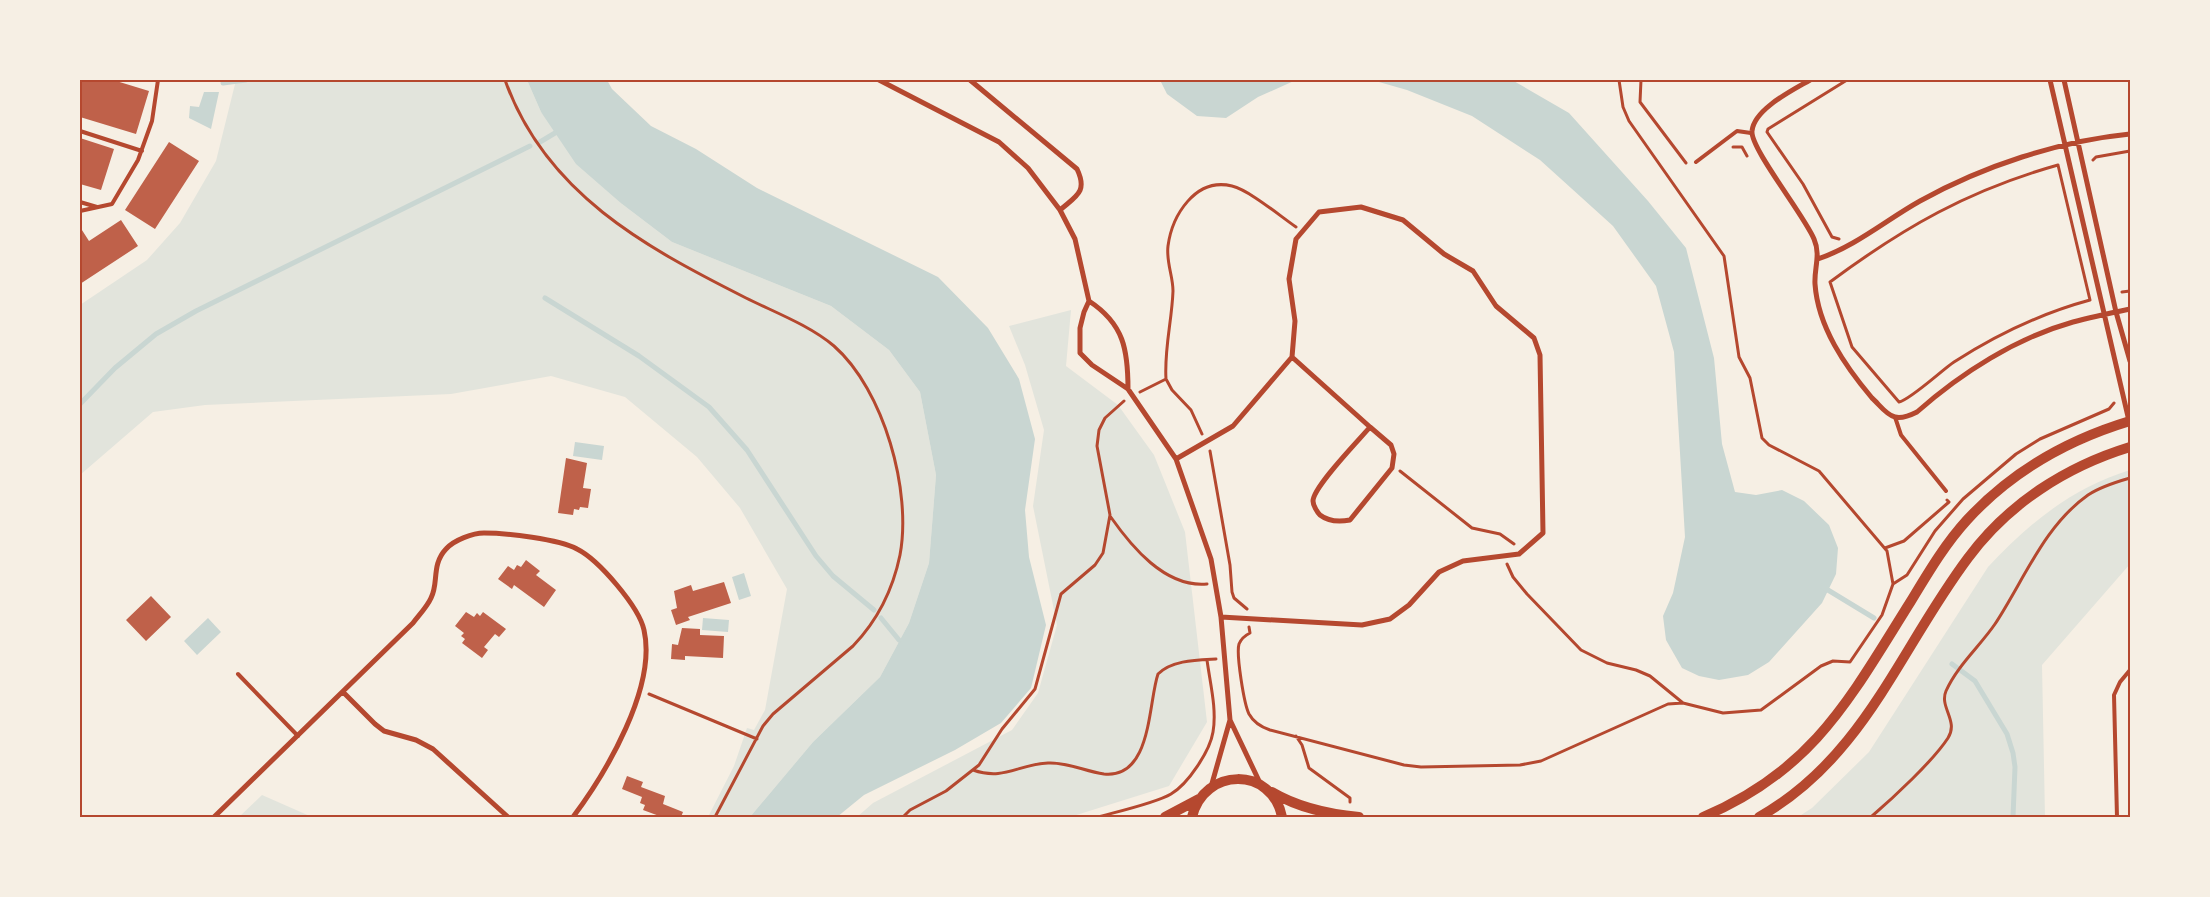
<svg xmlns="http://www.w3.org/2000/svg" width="2210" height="897" font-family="'PT Sans Narrow',sans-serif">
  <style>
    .green { fill: #e2e4dc }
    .water { fill: #c9d6d2 }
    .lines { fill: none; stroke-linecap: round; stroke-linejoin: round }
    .stream { stroke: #c9d6d2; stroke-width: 5 }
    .building { fill: #bf614a }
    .path { stroke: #b5482f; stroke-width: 3 }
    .service { stroke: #b5482f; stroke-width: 4 }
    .minor { stroke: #b5482f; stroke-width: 5 }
    .secondary { stroke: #b5482f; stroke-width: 10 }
    .neatline { fill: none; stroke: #b5482f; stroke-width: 2 }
  </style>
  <rect width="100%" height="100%" fill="#f6efe4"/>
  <path class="green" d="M236,80H527L541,112L622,204L672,242L831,306L889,350L920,392L936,475L929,563L909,623L880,677L813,742L750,817H708L734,766L747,728L754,730L765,710L787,589L740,508L697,457L625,397L551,376L451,394L205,405L153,412L80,475V305L147,260L180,223L216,161Z
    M1071,310L1066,366L1118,405L1154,455L1185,532L1207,722L1169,786L1070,817H857L873,803L1012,730L1038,693L1057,625L1033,506L1044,430L1025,365L1009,326Z
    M2130,470V564L2042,665L2045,817H1798L1812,808L1869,752L1988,567C2029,523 2072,488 2130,470Z
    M262,795L312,817H239Z"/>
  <path class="water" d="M527,80H607L612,89L651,126L696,149L757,188L938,277L988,328L1019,379L1035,439L1025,510L1029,557L1046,625L1031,688L1001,723L955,750L864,795L837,817H750L813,742L880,677L909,623L929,563L936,475L920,392L889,350L831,306L672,242L622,204L576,164L541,112Z
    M1160,80H1296L1258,97L1226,118L1197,116L1167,94Z
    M1372,80H1512L1569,113L1648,201L1686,248L1714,358L1722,444L1735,492L1756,495L1782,490L1804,501L1829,525L1838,548L1836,574L1822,603L1769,662L1748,675L1719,680L1699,676L1682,668L1666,640L1663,616L1673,593L1685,537L1674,352L1656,286L1613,226L1540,160L1472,116L1407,90Z
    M204,92H219L211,129L189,118L190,106L199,107Z
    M575,442L604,446L602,460L573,456Z
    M744,573L751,596L739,600L732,577Z
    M208,618L221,632L197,655L184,641Z
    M703,618L729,620L728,632L702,630Z"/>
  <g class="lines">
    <path class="stream" d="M223,83L246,80
      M540,142L555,133
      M545,298L639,356L709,407L747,450L816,556L833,576L874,610
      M80,404L115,368L156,334L196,311L530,146
      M1823,587L1874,618
      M881,618L899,640
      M1952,664L1975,681L2007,734L2013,753L2015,767L2013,817"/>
  </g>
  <path class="building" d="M80,80H113L149,91L136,134L80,117Z
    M80,138L114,149L101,190L80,184Z
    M169,142L199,161L155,229L125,210Z
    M121,220L138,246L80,284V227L89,241Z
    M566,458L587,463L583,488L591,489L588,508L580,507L579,510L574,509L573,515L558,513Z
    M526,560L540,571L536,575L556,590L544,607L514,585L512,589L498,579L508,566L514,570L517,565L521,567Z
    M724,582L731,603L688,617L690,620L676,625L671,610L677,608L674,591L691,585L693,591Z
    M151,596L171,617L146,641L126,620Z
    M466,612L474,617L477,613L480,616L483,612L506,629L499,637L495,634L484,647L488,650L482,658L462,643L465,639L461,636L464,633L455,626Z
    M682,628L700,629V635L724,636L723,658L685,656V660L671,659L672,644L678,645Z
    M627,776L643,782L641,787L665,796L663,804L683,812L681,817H662L643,810L645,805L640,803L642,797L622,789Z"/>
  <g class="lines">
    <path class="path" d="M505,80C545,193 645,247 746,298C774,312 809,325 834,346C884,390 912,491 900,555C893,589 877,621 853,646L773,714L763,726L715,817
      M1619,80L1623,107L1629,121L1724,256L1739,357L1750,378L1762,438L1769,445L1819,471L1887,551L1893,584
      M1641,80L1640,102L1686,163
      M1733,147H1742L1747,156
      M2093,160L2096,157L2130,151
      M2058,165L2090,300C2042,313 1996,335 1954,362C1942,370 1910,400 1899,402L1852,347L1830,282C1904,227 1969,190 2058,165Z
      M1839,239L1832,237L1803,184L1767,132L1768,129L1847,80
      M2122,292L2130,291
      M1166,379C1164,350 1172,320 1173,291C1173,276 1166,262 1168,246C1172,216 1195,177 1232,186C1249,190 1280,216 1296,227
      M1140,392L1166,379L1172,390L1191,410L1202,434
      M1210,451L1230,565L1232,592L1234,598L1247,609
      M1400,471L1472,528L1500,534L1514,544
      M1110,516C1131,546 1165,588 1207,584
      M1885,548L1904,541L1949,502L1947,500
      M1507,564L1513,577L1527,594L1581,650L1607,663L1636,670L1650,676L1683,703
      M1249,627L1250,633C1244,636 1241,639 1239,644C1236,654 1244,704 1249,714C1254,723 1261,727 1270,730L1404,765L1421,767L1520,765L1541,761L1668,704L1683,703L1723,713L1761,710L1821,666L1833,661L1850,662L1882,615L1893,584L1907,575L1935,531L1963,499L2016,454L2040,439L2109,409L2114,403
      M649,694L757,739
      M1296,736L1302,745L1309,768L1350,798V802
      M973,770C1004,781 1019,764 1048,763C1068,762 1084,771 1104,774C1152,779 1148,703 1158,674C1172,660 1197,660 1216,659
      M903,817L910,810L946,791L979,765L1002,729L1035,689L1061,594L1095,565L1103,553L1110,515L1097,446L1099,430L1105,418L1124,401
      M1098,817C1116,812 1156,803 1171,794C1188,784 1210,751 1213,732C1217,709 1210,683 1207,660
      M1871,817C1893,798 1933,761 1948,738C1959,721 1939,707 1946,691C1957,666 1980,646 1995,624C2024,580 2044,526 2088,495C2100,487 2116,482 2130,478"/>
    <path class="service" d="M80,131L142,151
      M1696,162L1737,131L1751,133
      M80,202L97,207
      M80,211L112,204L138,160L152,121L158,80
      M1895,417L1901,435L1946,491
      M238,674L298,736
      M2117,817L2114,695L2120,682L2130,670"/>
    <path class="minor" d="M879,80L999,142L1028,168L1060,210L1075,239L1089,301L1084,312L1080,328V353L1092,365L1128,389L1176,459L1211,559L1221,617L1230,720L1261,785
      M970,80L1077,169C1088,192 1076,196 1060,210
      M1810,80C1793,90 1754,109 1752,131C1750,148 1804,215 1814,239C1821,255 1814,268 1815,284C1818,327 1845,366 1872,398C1879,404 1886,415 1895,417C1902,419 1911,415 1917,412C1961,373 2016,338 2073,322C2092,317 2111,313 2130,309
      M2050,80L2129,421
      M2064,80L2116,312L2130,361
      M1818,259C1856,246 1886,220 1920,201C1983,166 2059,141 2130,134
      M1089,301C1124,324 1128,350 1128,389
      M1292,357L1370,427C1359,440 1313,487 1313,501C1313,505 1317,512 1320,515C1329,522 1339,522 1350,520L1392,468L1394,454L1391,445L1370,427
      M1176,459L1233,426L1292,357L1295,321L1289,279L1296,239L1319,212L1361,207L1403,220L1444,254L1473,271L1496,306L1534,338L1540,355L1543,533L1519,554L1463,561L1439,572L1409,605L1390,619L1362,625L1221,617
      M343,692L375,724L384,731L416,740L433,749L508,817
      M1211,787L1230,720
      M214,817L413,623C419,615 427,607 431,598C439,583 431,565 446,549C454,540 473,533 484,533C506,533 559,539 577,549C599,560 639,607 644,630C657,687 606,773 573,817"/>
    <path class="secondary" d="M1272,792C1299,808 1328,814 1359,817
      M1165,817L1199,799
      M1192,817C1204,767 1272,766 1282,817
      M1703,817C1814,770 1850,698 1911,601C1928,573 1945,544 1967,520C2012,471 2067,440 2130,421
      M1759,817C1864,758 1899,650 1968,558C2008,504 2065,467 2130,447"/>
  </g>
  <rect width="2210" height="897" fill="none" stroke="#f6efe4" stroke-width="162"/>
  <rect x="81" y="81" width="2048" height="735" class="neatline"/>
</svg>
